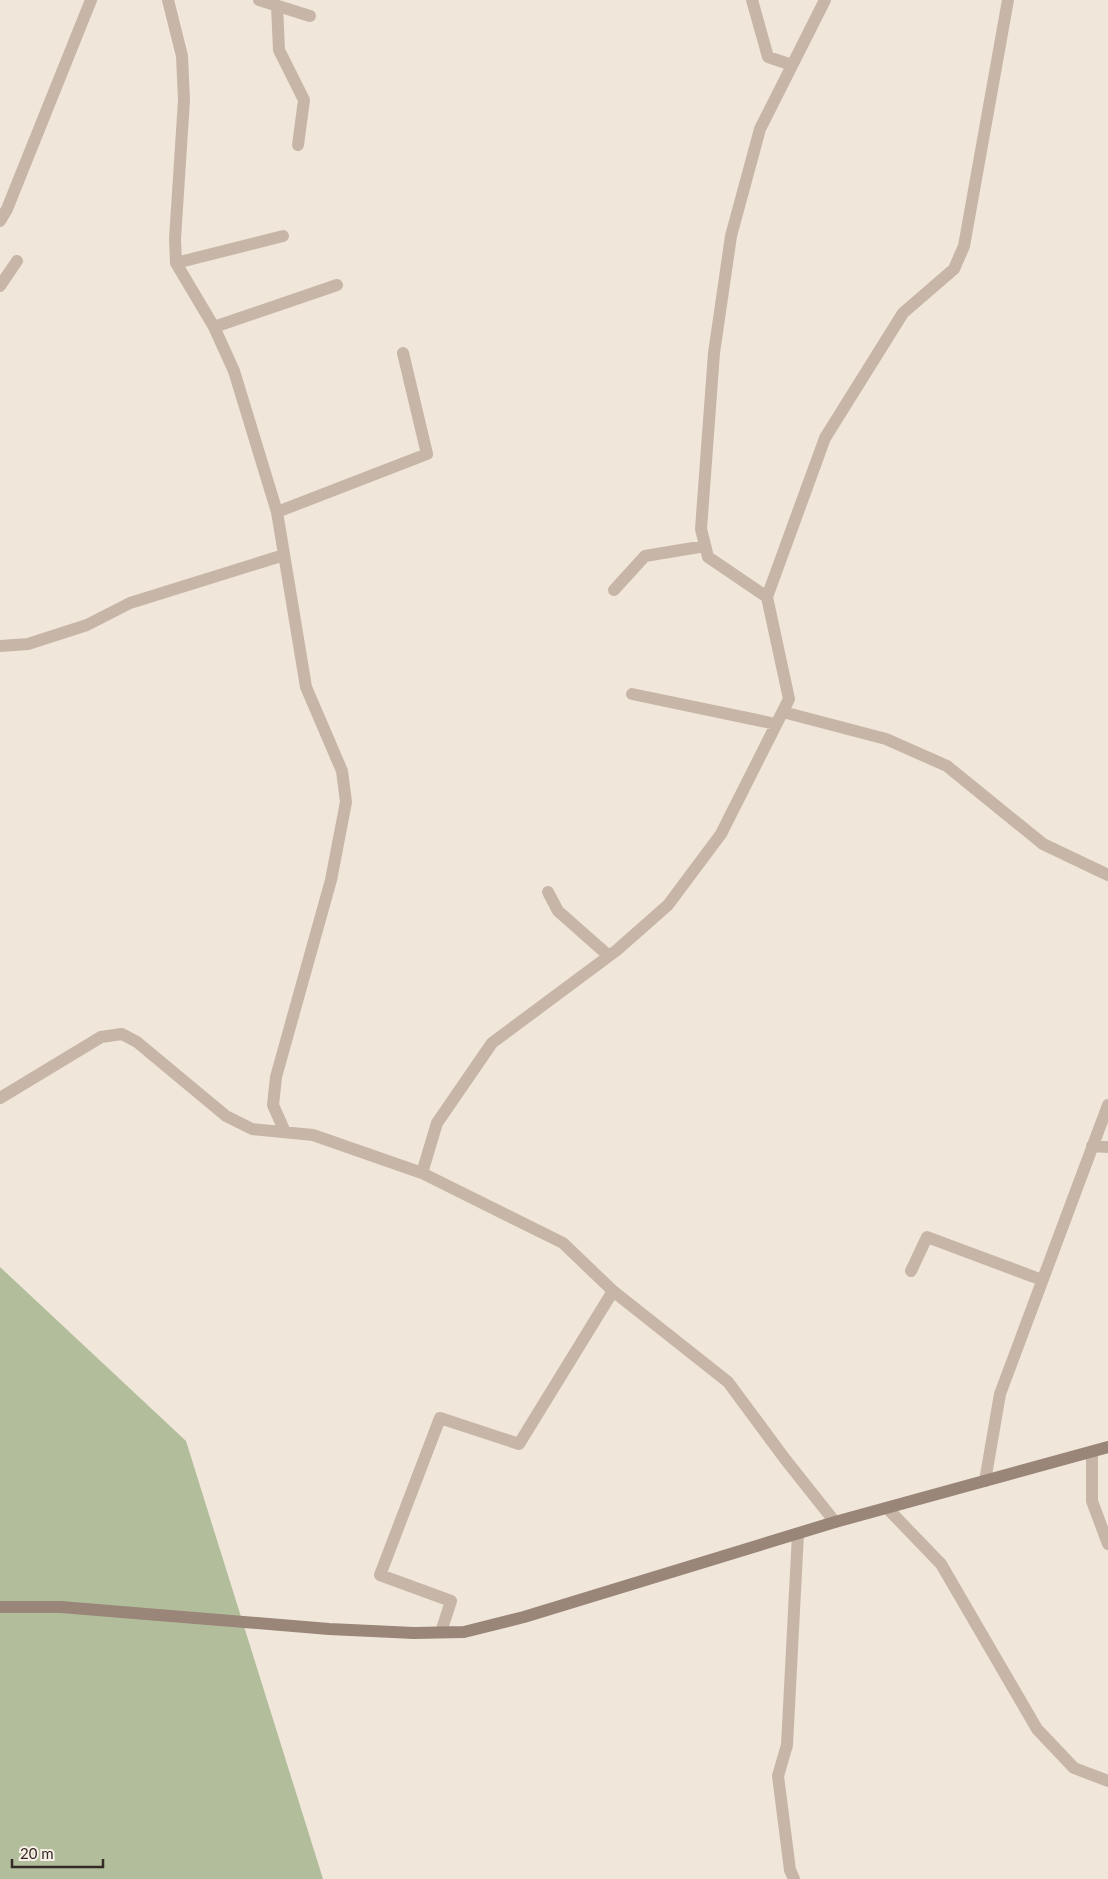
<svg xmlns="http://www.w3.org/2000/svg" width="1108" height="1879" font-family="Lato,sans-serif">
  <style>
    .green { fill: #b2be9b }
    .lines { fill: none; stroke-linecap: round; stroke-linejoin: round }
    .street { stroke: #c7b6a7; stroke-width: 12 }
    .secondary { stroke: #9a8579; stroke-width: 12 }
  </style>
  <rect width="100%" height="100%" fill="#f0e6da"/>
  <path class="green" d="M0,1267L186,1441L323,1879H0Z"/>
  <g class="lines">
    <path class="street" d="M168,0L182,56L184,100L175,239L176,263L283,236
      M259,0L310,16
      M752,0L768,57L792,65
      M277,6L279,50L304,100L298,145
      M0,221L7,209L91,0
      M176,263L214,327L337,285
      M0,286L17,261
      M214,327L234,371L277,512L427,454L403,353
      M277,512L306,687L342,771L346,802L331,880L276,1077L273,1105L285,1132
      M614,590L645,556L705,546
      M767,597L708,557L701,529L714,353L731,236L760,129L825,0
      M0,646L28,644L87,625L130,603L284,555
      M632,694L776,724
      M783,712L886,739L947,766L1043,844L1108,875
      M548,892L558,911L609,956
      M0,1098L101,1037L122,1034L137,1042L226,1116L252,1129L313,1135L422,1173L563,1243L613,1291L728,1382L785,1459L835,1522
      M1092,1146L1108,1147
      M422,1173L437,1123L492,1043L617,950L668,905L721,834L789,699L767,597L825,438L903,313L954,269L964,246L1008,0
      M911,1271L927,1237L1042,1280
      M1092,1452V1501L1108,1544
      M985,1481L1000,1394L1108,1105
      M887,1508L941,1564L1037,1729L1074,1768L1108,1781
      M441,1632L451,1601L380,1575L440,1418L519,1444L613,1291
      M794,1879L790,1870L778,1776L787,1745L798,1534"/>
    <path class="secondary" d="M0,1607H61L329,1629L414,1633L464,1632L524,1617L835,1522L1108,1447"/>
  </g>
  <path d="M12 1859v8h91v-8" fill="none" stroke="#342b27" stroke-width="2.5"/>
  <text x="20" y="1859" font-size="15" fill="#342b27" stroke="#f8f0e6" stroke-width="4" paint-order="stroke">20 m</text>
</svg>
